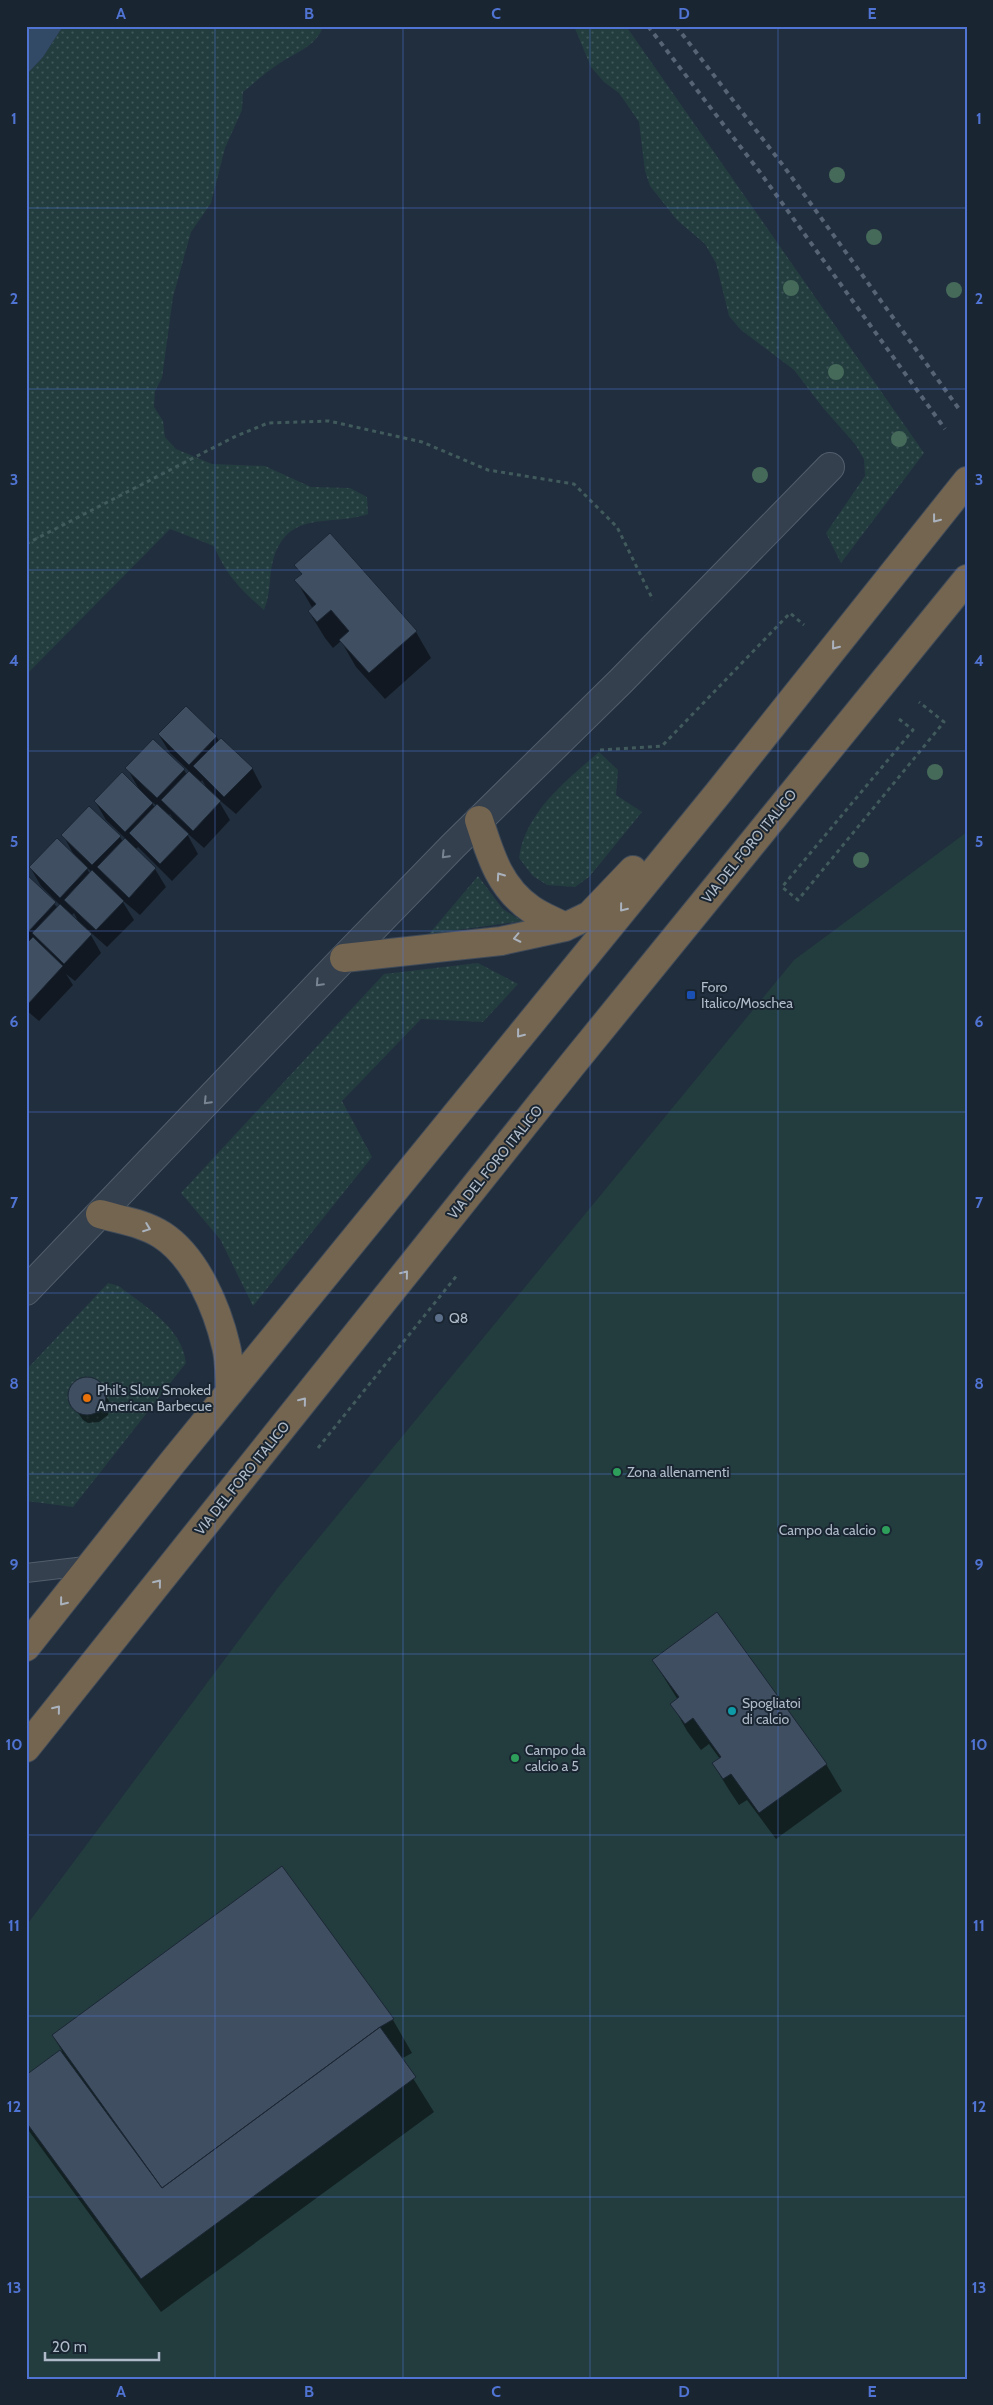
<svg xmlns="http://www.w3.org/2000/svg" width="993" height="2405" font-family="Cabin,sans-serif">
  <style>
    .green { fill: url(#green-dots) }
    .pitch { fill: #233d3f }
    .water { fill: #334a67 }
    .shadow { fill: #0007; fill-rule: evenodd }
    .building { fill: #3f4e60; stroke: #1c2735 }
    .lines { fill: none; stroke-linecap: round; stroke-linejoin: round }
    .lane-casing { stroke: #535e6c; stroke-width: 20 }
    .street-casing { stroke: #535e6c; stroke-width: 30 }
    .highway-casing { stroke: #404b59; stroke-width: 30 }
    .path { stroke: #415a5c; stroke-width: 3; stroke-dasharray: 4 4; stroke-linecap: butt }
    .lane { stroke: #35404e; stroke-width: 18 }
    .street { stroke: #35404e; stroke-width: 28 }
    .highway { stroke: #746551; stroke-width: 28 }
    .rail { stroke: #566475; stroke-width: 4; stroke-dasharray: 5 5; stroke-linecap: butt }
    .tree { fill: #466a5a }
    .oneway { stroke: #aab2bd }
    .oneway2 { stroke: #798492 }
    .grid { fill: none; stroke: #5074d3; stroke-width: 1; stroke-opacity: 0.55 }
    .transit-dot { fill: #1a4fb4; stroke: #1a2532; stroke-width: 2 }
    .service-dot { fill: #5c6f8a; stroke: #1a2532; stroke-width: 2 }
    .food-dot { fill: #e8710a; stroke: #1a2532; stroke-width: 2 }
    .leisure-dot { fill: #2e9e5b; stroke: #1a2532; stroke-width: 2 }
    .culture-dot { fill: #0f9aa8; stroke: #1a2532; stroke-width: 2 }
    .labels { text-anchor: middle; stroke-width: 4; stroke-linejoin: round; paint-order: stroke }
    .street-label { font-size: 14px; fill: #b0bbc9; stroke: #1a2532 }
    .poi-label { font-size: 14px; fill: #b0bbc9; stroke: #1a2532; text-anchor: start }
    .neatline { fill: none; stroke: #5074d3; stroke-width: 2 }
    .grid-label { font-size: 16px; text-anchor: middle; font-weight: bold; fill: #5074d3 }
  </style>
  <defs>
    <pattern id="green-dots" width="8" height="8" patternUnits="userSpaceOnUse" patternTransform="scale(1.25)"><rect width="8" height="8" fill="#233d3f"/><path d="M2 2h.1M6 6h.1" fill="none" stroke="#405759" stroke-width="1.8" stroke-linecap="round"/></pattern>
  </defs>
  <rect width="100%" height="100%" fill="#212e3e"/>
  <path class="green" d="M63,26H323C317,47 292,54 277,65C265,73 254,83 243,92L242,110L225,148L211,203L191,232L173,297L162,378L155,391L154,407L163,421L165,437L176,449L212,464L265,466L311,487L350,488L367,497L368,514C331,527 290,509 274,557C268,575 272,590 264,610C241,590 226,575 214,546L170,529L26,675V75L43,57Z
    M574,26H626L924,453L841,563L826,533L865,476L864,459L855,444L824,409L794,370L741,330L729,316L716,263L705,244L677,220L650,186L645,171L639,122L619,93L604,82L591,67Z
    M599,752L618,770L616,795L642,812L589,877L575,887L547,885L533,876L519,858C525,812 566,781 599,752Z
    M478,876L503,909L522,921L429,934Z
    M478,963L518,984L483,1022L421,1019L342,1101L372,1157L253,1306L220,1239L181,1193L384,974Z
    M108,1283L119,1286C145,1307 182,1327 186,1363L73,1507L26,1501V1370Z"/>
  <path class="pitch" d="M967,832V2379H26V1926L280,1585L794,960Z"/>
  <path class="water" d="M26,26H63L43,57L26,75Z"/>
  <path class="shadow" d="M296,565L416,632L431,658L385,699L356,667L341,641L333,648L325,638L309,612L313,609L296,580L302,575Z
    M159,735L216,736L219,741L252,768L262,787L236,814L217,798L230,820L204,848L186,832L198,854L172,881L138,847L135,850L155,869L166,887L140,915L121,899L134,920L107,947L88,930L101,953L75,981L66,974L73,985L39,1021L26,1010V946L31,941L26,937V875L58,908L60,905L41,886L30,867L75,857L63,835L120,837L123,842L126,839L106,820L95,801L140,791L127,768L184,770L187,775L190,772L170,753ZM202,780L208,790L200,783ZM149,799L157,806L155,808ZM170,814L175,822L168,816ZM86,867L92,872L90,874ZM74,913L79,923L71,916Z
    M82,1380H93L99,1383L110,1403L108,1415L99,1422L88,1423L83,1420L70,1401L73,1386Z
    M653,1660L826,1764L842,1791L776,1839L747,1800L739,1805L729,1790L713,1764L720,1759L709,1744L701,1750L687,1731L672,1704L678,1700Z
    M282,1868L393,2020L412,2053L401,2059L434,2112L161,2312L26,2127V2076L62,2051L53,2036Z"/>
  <path class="building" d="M330,533L417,631L369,673L339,640L349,631L331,610L317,622L308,611L316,604L294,580L302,574L294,565Z
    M186,706L217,736L189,765L158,734Z
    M221,738L253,768L224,797L193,766Z
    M153,739L185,769L157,798L125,768Z
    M189,771L221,801L193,831L161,800Z
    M122,772L153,803L125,832L94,801Z
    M157,804L189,834L160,864L129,833Z
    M89,806L121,836L92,865L61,835Z
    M57,838L88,868L60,898L29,867Z
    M125,838L156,868L129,898L97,867Z
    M92,870L124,901L96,930L64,900Z
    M26,874L56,902L28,932L26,930Z
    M60,904L92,934L64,964L32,933Z
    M33,937L63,966L28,1004L26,944Z
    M68 1396a19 19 0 1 1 38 0a19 19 0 1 1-38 0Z
    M717,1612L827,1764L759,1813L731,1774L723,1779L712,1763L721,1757L693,1718L685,1724L670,1704L679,1697L652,1660Z
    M282,1866L394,2019L380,2027L162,2188L52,2035Z
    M380,2027L416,2077L141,2279L26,2122V2075L60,2050L162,2188Z"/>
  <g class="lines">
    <g class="lane-casing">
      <path id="lane" d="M26,1573L94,1565"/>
    </g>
    <g class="street-casing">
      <path id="street" d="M26,1291L344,958L453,846L621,681L830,467"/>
    </g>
    <g class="highway-casing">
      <path id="highway" d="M479,820C490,854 499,887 531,909C541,916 554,921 565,927
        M344,958L501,941L565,927L590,915L633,870
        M100,1214C120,1220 144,1223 162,1235C196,1257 217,1308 226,1346C230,1361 229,1377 230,1392
        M26,1647L172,1463L719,792L967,481
        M26,1748L571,1066L967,579"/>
    </g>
    <path class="path" d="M26,544L236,436L268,423L329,421L422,442L488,470L574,484L617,527L653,600
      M899,719L913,730L782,887L798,900L944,722L919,702
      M600,750L662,746L790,613L804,625
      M318,1448L458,1274"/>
    <use href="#lane" class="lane"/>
    <use href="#street" class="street"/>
    <use href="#highway" class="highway"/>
    <path class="rail" d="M648,26L759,171L945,429
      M676,26L785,168L959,409"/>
  </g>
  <g class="tree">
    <circle cx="837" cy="175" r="8"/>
    <circle cx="874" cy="237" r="8"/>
    <circle cx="791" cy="288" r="8"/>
    <circle cx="954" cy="290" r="8"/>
    <circle cx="836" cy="372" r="8"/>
    <circle cx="899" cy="439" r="8"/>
    <circle cx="760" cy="475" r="8"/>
    <circle cx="935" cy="772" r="8"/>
    <circle cx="861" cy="860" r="8"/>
  </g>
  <defs><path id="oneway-chevron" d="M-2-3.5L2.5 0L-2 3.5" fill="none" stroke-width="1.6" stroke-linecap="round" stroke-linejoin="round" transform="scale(1.25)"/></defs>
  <g class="oneway">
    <use href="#oneway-chevron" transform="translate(936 519) rotate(128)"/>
    <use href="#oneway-chevron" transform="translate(835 646) rotate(129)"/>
    <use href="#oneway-chevron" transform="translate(500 876) rotate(-125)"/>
    <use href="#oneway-chevron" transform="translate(623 908) rotate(129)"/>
    <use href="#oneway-chevron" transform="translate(517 938) rotate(168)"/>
    <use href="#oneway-chevron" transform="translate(520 1034) rotate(129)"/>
    <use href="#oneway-chevron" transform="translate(147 1228) rotate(21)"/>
    <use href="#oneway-chevron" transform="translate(405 1274) rotate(-51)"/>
    <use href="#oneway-chevron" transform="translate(303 1401) rotate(-51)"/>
    <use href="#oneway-chevron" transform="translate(158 1583) rotate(-51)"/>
    <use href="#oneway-chevron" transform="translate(63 1602) rotate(129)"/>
    <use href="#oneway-chevron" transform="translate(57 1709) rotate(-51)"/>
  </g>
  <g class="oneway2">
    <use href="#oneway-chevron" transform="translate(445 855) rotate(134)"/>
    <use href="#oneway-chevron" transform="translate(319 983) rotate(133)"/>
    <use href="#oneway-chevron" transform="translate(207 1101) rotate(134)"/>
  </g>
  <path class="grid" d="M215,26V2379M403,26V2379M590,26V2379M778,26V2379M26,208H967M26,389H967M26,570H967M26,751H967M26,931H967M26,1112H967M26,1293H967M26,1474H967M26,1654H967M26,1835H967M26,2016H967M26,2197H967"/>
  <rect class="transit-dot" x="686" y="990" width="10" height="10" rx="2.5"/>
  <circle class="service-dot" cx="439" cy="1318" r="5"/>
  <circle class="food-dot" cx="87" cy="1398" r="5"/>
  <g class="leisure-dot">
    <circle cx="617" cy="1472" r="5"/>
    <circle cx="886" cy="1530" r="5"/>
    <circle cx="515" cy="1758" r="5"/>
  </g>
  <circle class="culture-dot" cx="732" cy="1711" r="5"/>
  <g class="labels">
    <g class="street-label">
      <text transform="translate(749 846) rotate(-51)" y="5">VIA DEL FORO ITALICO</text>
      <text transform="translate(495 1162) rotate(-51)" y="5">VIA DEL FORO ITALICO</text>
      <text transform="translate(242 1478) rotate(-51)" y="5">VIA DEL FORO ITALICO</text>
    </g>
    <g class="poi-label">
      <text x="701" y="992">Foro<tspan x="701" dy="16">Italico/Moschea</tspan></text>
      <text x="449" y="1323">Q8</text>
      <text x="97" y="1395">Phil's Slow Smoked<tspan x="97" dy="16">American Barbecue</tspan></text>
      <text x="627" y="1477">Zona allenamenti</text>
      <text x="876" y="1535" text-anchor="end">Campo da calcio</text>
      <text x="742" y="1708">Spogliatoi<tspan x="742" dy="16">di calcio</tspan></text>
      <text x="525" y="1755">Campo da<tspan x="525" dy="16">calcio a 5</tspan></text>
    </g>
  </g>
  <rect width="993" height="2405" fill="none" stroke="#1a2532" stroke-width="55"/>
  <path d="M45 2352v8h114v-8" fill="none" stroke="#b0bbc9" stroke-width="2.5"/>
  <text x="52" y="2352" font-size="15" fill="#b0bbc9" stroke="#1a2532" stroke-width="4" paint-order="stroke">20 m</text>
  <rect x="28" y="28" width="938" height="2350" class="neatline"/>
  <g class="grid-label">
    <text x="121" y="19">A</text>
    <text x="309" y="19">B</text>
    <text x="496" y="19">C</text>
    <text x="684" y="19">D</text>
    <text x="872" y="19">E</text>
    <text x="14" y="124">1</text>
    <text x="979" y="124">1</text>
    <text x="14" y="304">2</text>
    <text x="979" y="304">2</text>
    <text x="14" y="485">3</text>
    <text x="979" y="485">3</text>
    <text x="14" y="666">4</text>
    <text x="979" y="666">4</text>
    <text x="14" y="847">5</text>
    <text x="979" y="847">5</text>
    <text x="14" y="1027">6</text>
    <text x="979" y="1027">6</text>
    <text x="14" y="1208">7</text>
    <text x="979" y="1208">7</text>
    <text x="14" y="1389">8</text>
    <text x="979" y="1389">8</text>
    <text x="14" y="1570">9</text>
    <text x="979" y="1570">9</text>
    <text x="14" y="1750">10</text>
    <text x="979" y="1750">10</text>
    <text x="14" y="1931">11</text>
    <text x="979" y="1931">11</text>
    <text x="14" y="2112">12</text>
    <text x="979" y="2112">12</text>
    <text x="14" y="2293">13</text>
    <text x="979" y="2293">13</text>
    <text x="121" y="2397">A</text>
    <text x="309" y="2397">B</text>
    <text x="496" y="2397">C</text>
    <text x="684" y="2397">D</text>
    <text x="872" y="2397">E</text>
  </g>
</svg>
